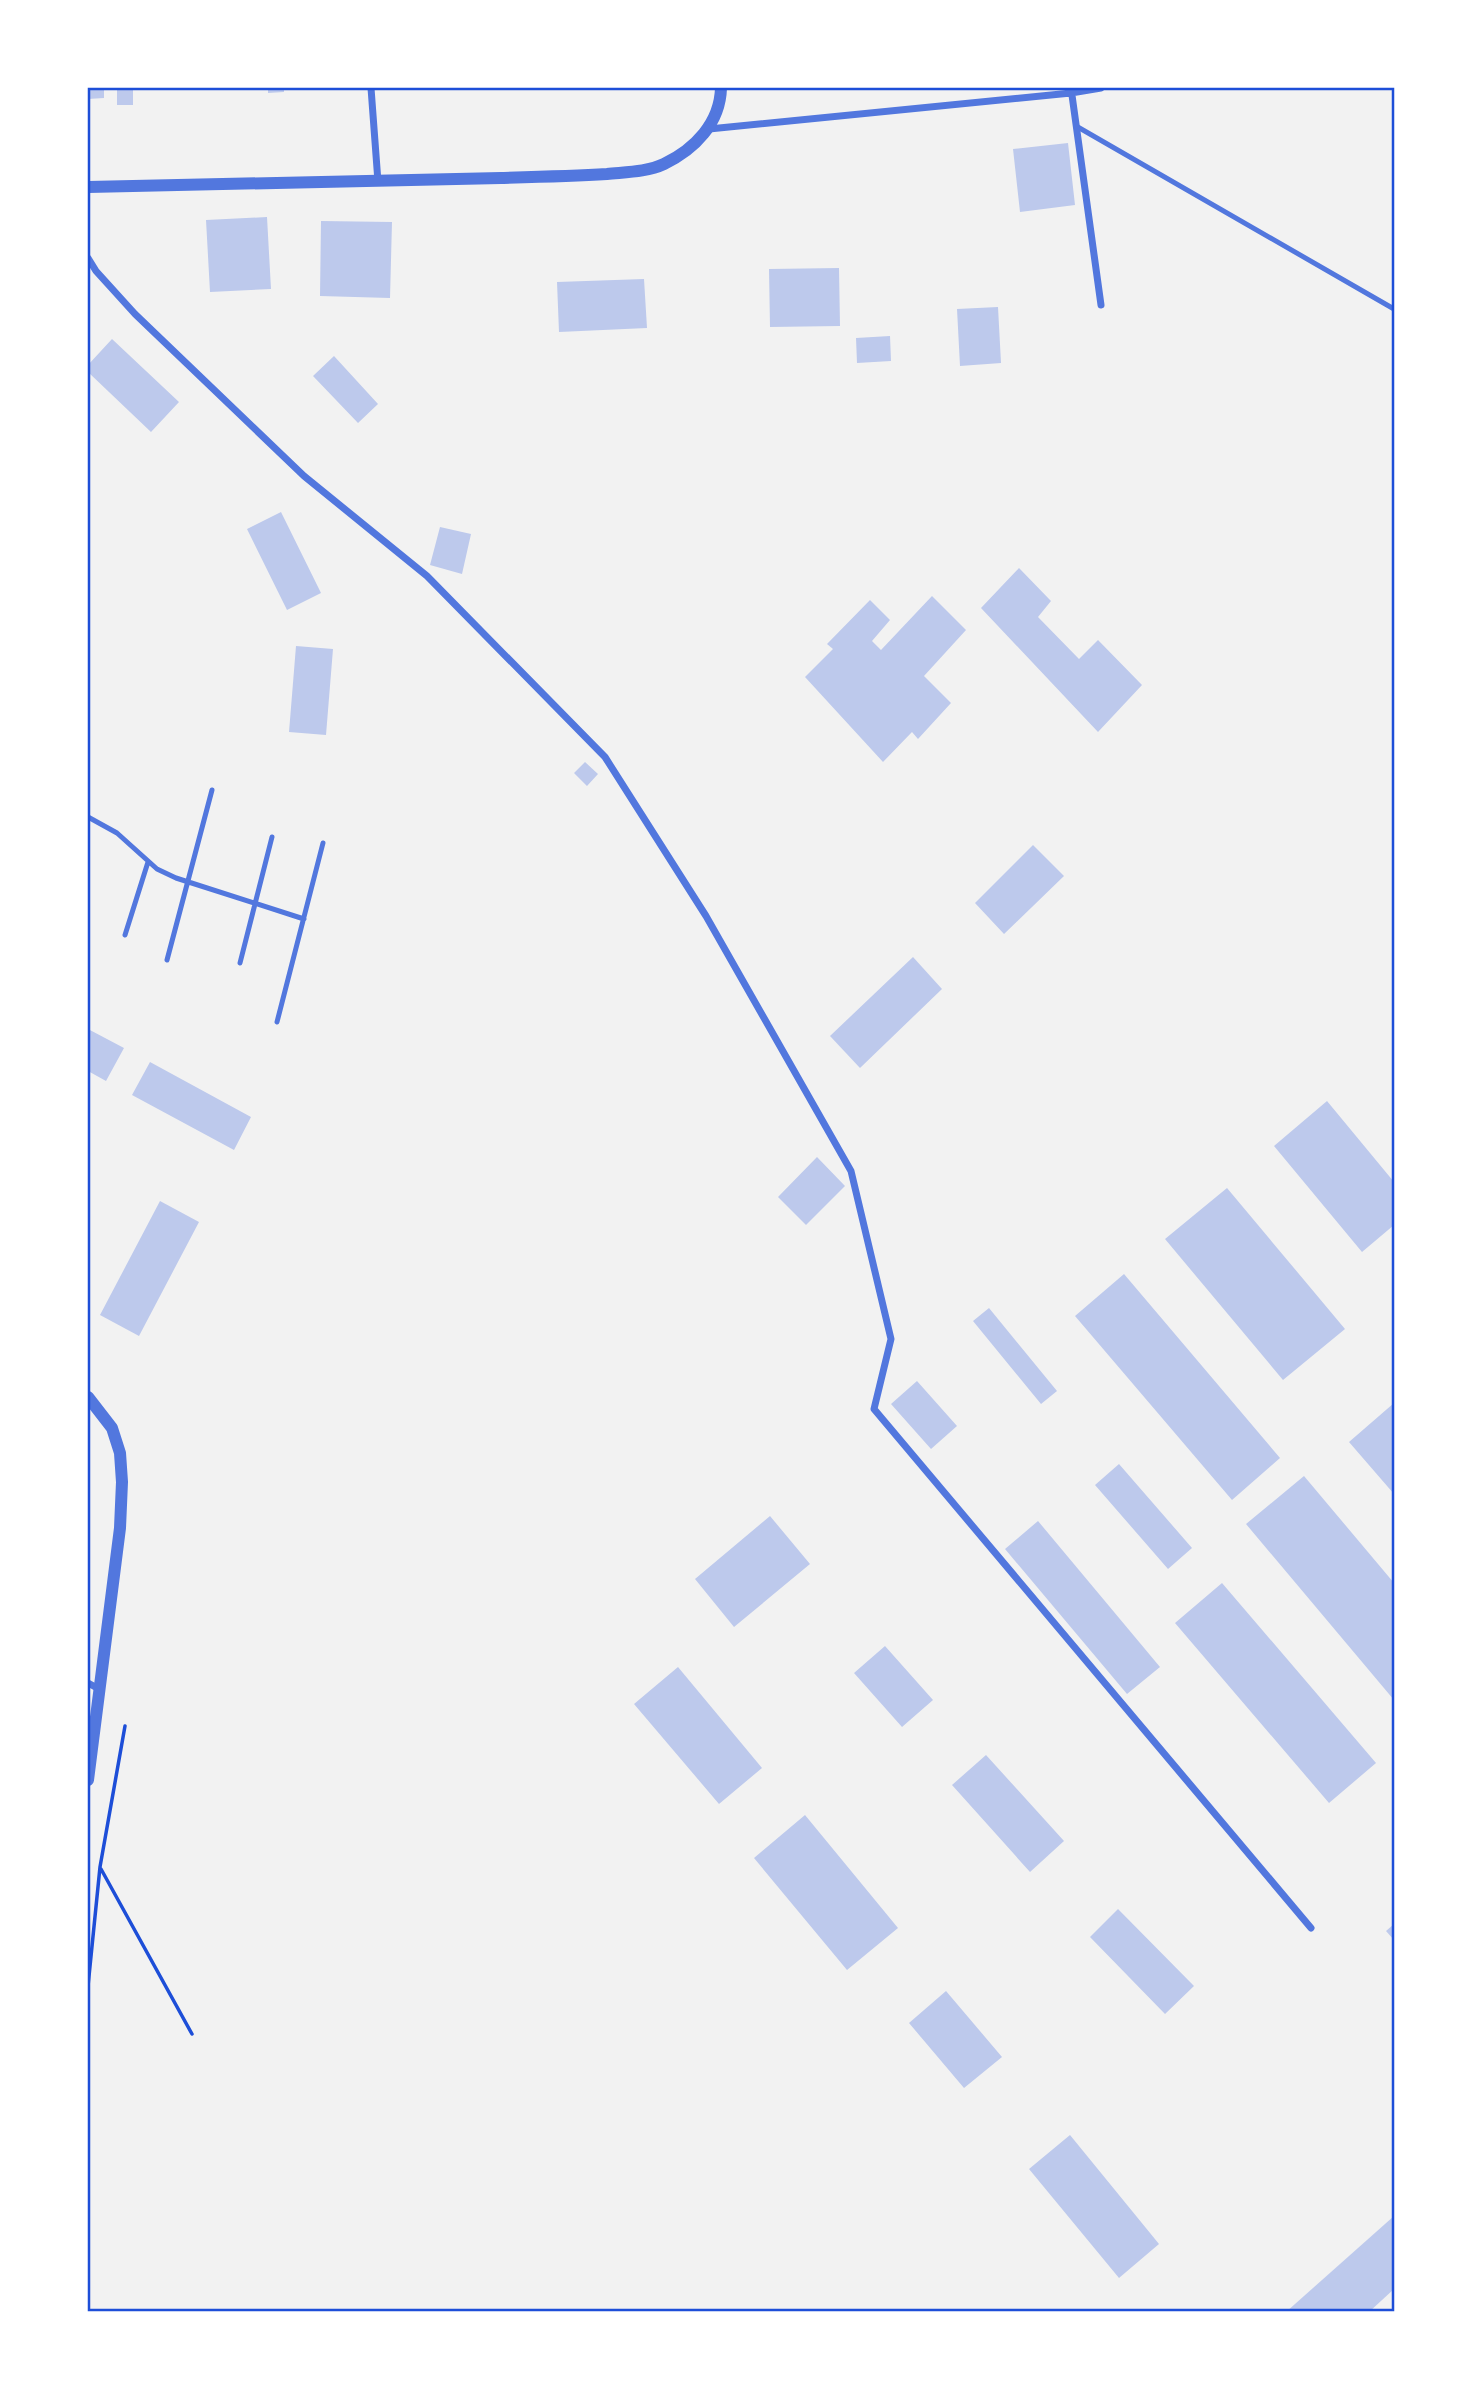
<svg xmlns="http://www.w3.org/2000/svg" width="1482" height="2399" font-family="Lora,serif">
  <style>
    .building { fill: #bdc9ec }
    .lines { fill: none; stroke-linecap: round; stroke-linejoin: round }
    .path { stroke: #1d4ed8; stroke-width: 3.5 }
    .service { stroke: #5277de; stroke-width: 5 }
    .minor { stroke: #5277de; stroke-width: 7 }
    .tertiary { stroke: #5277de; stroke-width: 12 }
    .neatline { fill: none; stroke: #1d4ed8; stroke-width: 2.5 }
  </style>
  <rect width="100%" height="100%" fill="#f2f2f2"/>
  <path class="building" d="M88,88H104V98L88,99Z
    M117,88H133V105H117Z
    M268,88H284V92L268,93Z
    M1068,143L1075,205L1020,212L1013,149Z
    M267,217L271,289L210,292L206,220Z
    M321,221L392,222L390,298L320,296Z
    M839,268L840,326L770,327L769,269Z
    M644,279L647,328L559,332L557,282Z
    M998,307L1001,363L960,366L957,309Z
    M890,336L891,361L857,363L856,338Z
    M112,339L179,402L151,432L88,372V365Z
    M334,356L378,404L358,423L313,376Z
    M281,512L321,593L287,610L247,529Z
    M440,527L471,534L462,574L430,565Z
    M1019,568L1051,601L1038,617L1079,659L1098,640L1142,685L1098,732L981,608Z
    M932,596L966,630L924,676L951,703L918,739L912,732L883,762L805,677L833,649L827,644L870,600L890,620L872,641L881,650Z
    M296,646L333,649L326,735L289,732Z
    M585,762L598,774L587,786L574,773Z
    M1033,845L1064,876L1004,934L975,903Z
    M913,957L942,989L860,1068L830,1036Z
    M88,1029L124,1048L106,1081L88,1071Z
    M150,1062L251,1117L234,1150L132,1095Z
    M1327,1101L1394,1182V1225L1362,1252L1274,1146Z
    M817,1157L845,1186L806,1225L778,1197Z
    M1227,1188L1345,1329L1283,1380L1165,1239Z
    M160,1201L199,1222L139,1336L100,1315Z
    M1124,1274L1280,1458L1232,1500L1075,1316Z
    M989,1308L1057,1391L1041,1404L973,1321Z
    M917,1381L957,1426L931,1449L891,1404Z
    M1394,1403V1494L1349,1442Z
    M1119,1464L1192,1548L1168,1569L1095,1485Z
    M1304,1476L1394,1583V1700L1246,1524Z
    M770,1516L810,1564L734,1627L695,1579Z
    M1038,1521L1160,1667L1127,1694L1005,1549Z
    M1222,1583L1376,1763L1329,1803L1175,1623Z
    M885,1646L933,1700L902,1727L854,1673Z
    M678,1667L762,1768L719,1804L634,1704Z
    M986,1755L1064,1841L1030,1872L952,1785Z
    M805,1815L898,1928L847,1970L754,1858Z
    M1118,1909L1194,1986L1165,2014L1090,1937Z
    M1394,1924V1940L1386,1931Z
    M946,1991L1002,2057L964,2088L909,2023Z
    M1070,2135L1159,2244L1119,2278L1029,2169Z
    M1394,2216V2289L1369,2312H1286Z"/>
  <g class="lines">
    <path class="path" d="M101,1869L192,2034
      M88,1986L100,1867L125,1726"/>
    <path class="service" d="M1076,126L1394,309
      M88,817L117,833L157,869L176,878L304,919
      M125,935L148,862
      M167,960L212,790
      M240,963L272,837
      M277,1022L323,843"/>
    <path class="minor" d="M371,88L378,182
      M1071,88L1101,305
      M709,129L1071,93L1101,88
      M88,258L96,271L135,314L304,476L427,576L605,757L706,916L851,1171L891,1339L874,1409L1311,1928
      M88,1683L99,1689"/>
    <path class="tertiary" d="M88,187C225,185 363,182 501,178C536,177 572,176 607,174C626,172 647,172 664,164C695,149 720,123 721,88
      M88,1397L112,1428L120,1453L122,1482L120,1528L88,1780"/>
  </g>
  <rect width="1482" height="2399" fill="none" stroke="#ffffff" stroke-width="178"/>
  <rect x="89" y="89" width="1304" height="2221" class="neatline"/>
</svg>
